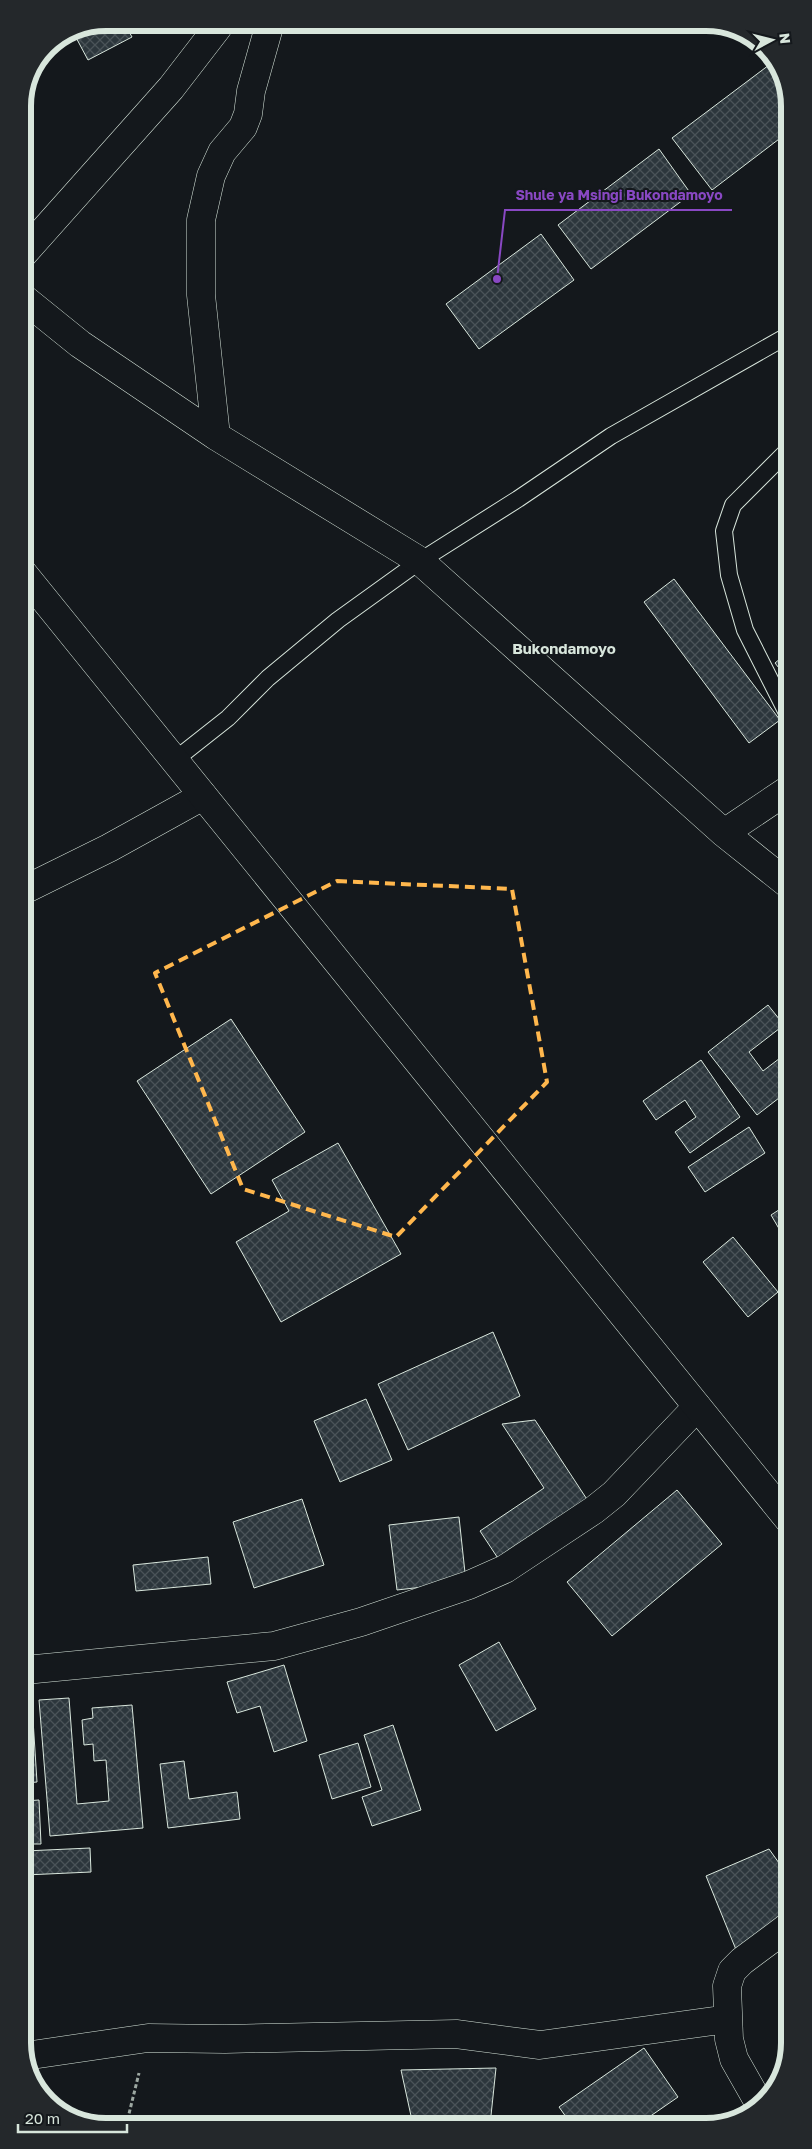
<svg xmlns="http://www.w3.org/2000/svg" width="812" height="2149" font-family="'Golos Text',sans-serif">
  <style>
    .building { fill: url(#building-cross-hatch); stroke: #d8e6dc }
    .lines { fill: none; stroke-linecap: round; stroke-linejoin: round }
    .lane-casing { stroke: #d8e6dc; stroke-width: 18 }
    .street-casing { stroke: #d8e6dc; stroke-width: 29 }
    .primary-casing { stroke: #d8e6dc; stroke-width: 29 }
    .path { stroke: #9da8a2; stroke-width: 3; stroke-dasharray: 4 2.5; stroke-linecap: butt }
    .lane { stroke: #14181c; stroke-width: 16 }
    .street { stroke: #14181c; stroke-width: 28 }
    .primary { stroke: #14181c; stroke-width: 28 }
    .marked { fill: none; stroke: #ffb74d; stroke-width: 4; stroke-dasharray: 10 6; stroke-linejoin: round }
    .labels { text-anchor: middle; stroke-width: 4; stroke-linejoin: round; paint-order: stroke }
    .quarter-label { font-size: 15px; font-weight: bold; fill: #d8e6dc; stroke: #14181c }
    .rim { fill: none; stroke: #d8e6dc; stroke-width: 6 }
    .leader { fill: none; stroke: #8948c3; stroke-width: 2 }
    .callout-dot { fill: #8948c3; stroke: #14181c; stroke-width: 2 }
    .callout-label { font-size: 14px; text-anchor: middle; font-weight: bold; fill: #8948c3; stroke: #14181c; stroke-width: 4; stroke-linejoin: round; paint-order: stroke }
  </style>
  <defs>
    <pattern id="building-cross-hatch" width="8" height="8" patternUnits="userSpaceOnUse" patternTransform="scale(1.25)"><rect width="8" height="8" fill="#2c363c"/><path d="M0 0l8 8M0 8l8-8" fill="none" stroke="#4a5358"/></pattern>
  </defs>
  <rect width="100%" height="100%" fill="#14181c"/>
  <path class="building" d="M127,28L132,37L88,60L72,30Z
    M773,62L787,84V133L712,190L672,138Z
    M659,149L691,194L591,269L558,225Z
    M23,200L32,217L23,222Z
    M541,234L574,280L479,349L446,304Z
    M674,579L780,720L749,743L644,602Z
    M787,653V678L775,663Z
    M768,1005L784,1025L749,1052L763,1071L788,1052V1091L757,1115L708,1052Z
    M231,1019L305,1132L211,1194L137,1081Z
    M701,1060L740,1117L690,1153L675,1132L696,1117L685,1100L656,1120L643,1101Z
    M749,1127L765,1153L705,1192L688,1167Z
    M338,1143L401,1254L281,1322L236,1242L289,1211L272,1180Z
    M788,1204V1244L771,1215Z
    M733,1237L778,1292L748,1317L703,1262Z
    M493,1332L520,1396L408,1450L378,1384Z
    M366,1399L392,1460L340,1482L314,1421Z
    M535,1420L594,1510L505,1569L480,1531L544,1488L502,1424Z
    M677,1490L722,1544L612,1636L567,1582Z
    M302,1499L324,1565L254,1588L233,1522Z
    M459,1517L466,1582L397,1590L389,1525Z
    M208,1557L211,1584L136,1591L133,1565Z
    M499,1642L536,1709L496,1731L459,1665Z
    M284,1665L307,1741L274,1752L260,1706L237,1713L227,1682Z
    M69,1698L77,1804L109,1801L106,1760L94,1761L93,1744L84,1745L82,1720L93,1718L92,1708L132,1705L143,1828L50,1836L39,1700Z
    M25,1704H32L37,1782L25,1783Z
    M393,1725L421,1810L372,1826L362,1797L382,1790L364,1735Z
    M358,1743L371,1787L332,1799L319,1755Z
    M184,1761L189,1799L237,1792L240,1819L168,1828L160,1764Z
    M39,1800L41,1844H25V1801Z
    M90,1848L91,1872L25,1875V1851Z
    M769,1849L789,1877V1920L739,1957L706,1876Z
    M644,2048L678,2097L639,2124H571L559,2107Z
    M496,2068L490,2125H413L401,2070Z"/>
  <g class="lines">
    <g class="lane-casing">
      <path id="lane" d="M787,451L733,505L724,531L729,575L745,630L788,715
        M176,759L228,718L268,678L338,620L420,561L518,499L611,436L787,336"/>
    </g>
    <g class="street-casing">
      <path id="street" d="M23,254L171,88L218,27
        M23,298L80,344L216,436L420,561L724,833L788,884
        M216,436L201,295V220L211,176L222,152L243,127L248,114L251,91L269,27
        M724,833L788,790
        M24,890L109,848L203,796
        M25,1670L274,1646L361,1622L469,1585L505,1569L594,1510L614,1494L697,1407
        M25,2056L148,2038L225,2039L456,2034L540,2045L728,2019
        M759,2103L734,2059L729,2039L727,1986L732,1971L742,1961L789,1926"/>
    </g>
    <g class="primary-casing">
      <path id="primary" d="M23,573L789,1520"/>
    </g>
    <path class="path" d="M126,2126L139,2073"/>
    <use href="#lane" class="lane"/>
    <use href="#street" class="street"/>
    <use href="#primary" class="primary"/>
  </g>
  <path class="marked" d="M337,881L512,889L547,1082L396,1237L243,1189L155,973Z"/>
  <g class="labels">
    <g class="quarter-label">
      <text x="564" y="654">Bukondamoyo</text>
    </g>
  </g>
  <path d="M0 0H812V2149H0ZM106 31H706A75 75 0 0 1 781 106V2043A75 75 0 0 1 706 2118H106A75 75 0 0 1 31 2043V106A75 75 0 0 1 106 31Z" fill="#24282b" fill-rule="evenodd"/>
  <path class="rim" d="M106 31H706A75 75 0 0 1 781 106V2043A75 75 0 0 1 706 2118H106A75 75 0 0 1 31 2043V106A75 75 0 0 1 106 31Z"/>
  <path class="leader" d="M497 279L505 210H732"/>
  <circle class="callout-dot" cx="497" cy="279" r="5"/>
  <g class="callout-label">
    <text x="619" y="200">Shule ya Msingi Bukondamoyo</text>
  </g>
  <g transform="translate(772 40) rotate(83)" stroke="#14181c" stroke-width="4" paint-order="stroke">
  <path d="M0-4L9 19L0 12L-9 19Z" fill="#d8e6dc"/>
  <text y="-8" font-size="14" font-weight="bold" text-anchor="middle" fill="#d8e6dc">N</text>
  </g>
  <path d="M18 2124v8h109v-8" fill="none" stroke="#d8e6dc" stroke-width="2.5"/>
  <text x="25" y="2124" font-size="15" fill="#d8e6dc" stroke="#14181c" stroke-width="4" paint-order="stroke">20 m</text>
</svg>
